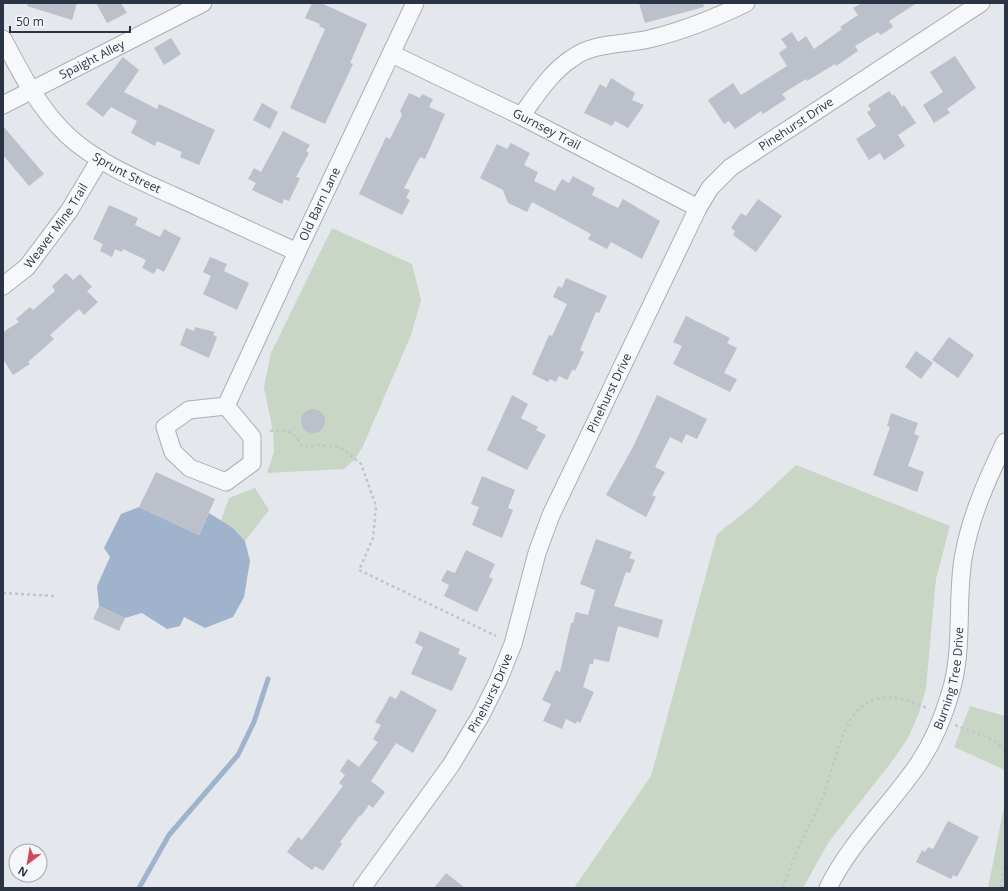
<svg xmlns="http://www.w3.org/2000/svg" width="1008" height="891" font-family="'Open Sans',sans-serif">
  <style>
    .green { fill: #c9d6c5 }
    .water { fill: #9fb4cc }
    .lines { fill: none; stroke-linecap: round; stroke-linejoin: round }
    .stream { stroke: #9fb4cc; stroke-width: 5 }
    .building { fill: #bbc0ca }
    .minor-casing { stroke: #a9aeb7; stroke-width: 19 }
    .path { stroke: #c2c5cb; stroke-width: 2.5; stroke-dasharray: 3 3; stroke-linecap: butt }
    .minor { stroke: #f7f8fa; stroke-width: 17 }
    .labels { text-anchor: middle; stroke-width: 3; stroke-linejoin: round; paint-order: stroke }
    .street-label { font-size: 12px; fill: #2b3445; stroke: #f4f6f9 }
  </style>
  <rect width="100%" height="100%" fill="#e4e7ec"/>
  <path class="green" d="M332,228L412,264L421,300L411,335L363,446L355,459L344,469L267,473L274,452L273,432L264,387L271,353Z
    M796,465L950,526L936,579L926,688L919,713L908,738L893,760L828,843L803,888H574L651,776L717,534L750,508Z
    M255,488L269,510L245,541L233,528L221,521L229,498Z
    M970,706L1005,716V770L954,747Z
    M1005,802V888H988Z"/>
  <path class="water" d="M139,507L199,535L209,513L233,528L245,541L250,561L244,597L233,617L205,628L184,617L180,626L167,629L142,613L125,618L99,606L97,586L110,557L104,548L121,514Z"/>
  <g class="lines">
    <path class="stream" d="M139,888L169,835L238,755L254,722L268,679"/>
  </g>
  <path class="building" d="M28,3H77L72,20L27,6Z
    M96,3H121L127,13L107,23Z
    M312,3H321L367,24L350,63L353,64L325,124L290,108L325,29L319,26L320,24L305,18Z
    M639,3H703L704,7L645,23Z
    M862,3H917L889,21L893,27L881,35L878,32L855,46L858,51L836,66L835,64L807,81L806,79L782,94L786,99L763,114L761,111L735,129L729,121L724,124L708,100L733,83L741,95L787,66L779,53L787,47L781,39L792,32L798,42L806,36L814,49L842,29L840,27L858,15L853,8Z
    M171,38L181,54L164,65L154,48Z
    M955,56L976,88L947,109L950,113L934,123L923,105L943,92L930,72Z
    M123,57L139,70L124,92L157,109L159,104L215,130L199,165L180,157L182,152L157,141L155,146L131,133L137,121L111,107L103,117L86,104Z
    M611,78L635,93L632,100L644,105L628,128L615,121L612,126L584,113L600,84L606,88Z
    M889,91L893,96L894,94L902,107L904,105L916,123L898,135L905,146L884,160L880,153L869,160L856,139L876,126L867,112L871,110L868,105Z
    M409,93L420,98L422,94L433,99L429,107L445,114L425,159L420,157L404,188L410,190L406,198L410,200L402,215L359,194L386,137L390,139L402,115L400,111Z
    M262,103L278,112L270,129L253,120Z
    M3,126L44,174L29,186L3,155Z
    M283,131L310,145L306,151L309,153L296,177L300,178L289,201L284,199L282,204L252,190L256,183L248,179L254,168L261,172Z
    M511,143L530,153L524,165L538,172L534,181L555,191L562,179L569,183L573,176L595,188L592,195L618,208L623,199L660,221L642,259L611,242L607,249L588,239L591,234L532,202L527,212L508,203L503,190L480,178L497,144L507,149Z
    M758,199L782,216L756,252L733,235L735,231L731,228L741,213L746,216Z
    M109,205L138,218L135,225L160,237L164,229L181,238L164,272L157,268L154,274L142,268L146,260L123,249L122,252L115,249L112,257L100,251L103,244L93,239Z
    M210,257L227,264L224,271L249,283L237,310L203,294L211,276L203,272Z
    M66,273L73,280L80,274L92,287L87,291L98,302L84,315L79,309L50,335L54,339L28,362L30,364L13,375L3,359V332L19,322L16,319L30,307L33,310L55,291L52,286Z
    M566,278L607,296L599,313L596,312L580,350L584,352L575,371L573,369L567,380L559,376L556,382L550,379L548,382L532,374L549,335L552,336L567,304L553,297L558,286L562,288Z
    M686,316L730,338L727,343L737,348L724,373L737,379L730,392L673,364L682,346L673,342Z
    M195,327L215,332L213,335L217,337L209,358L180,345L186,328L194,331Z
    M949,337L974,355L958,378L932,360Z
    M916,351L933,363L921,379L905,367Z
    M512,395L528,404L521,418L538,427L536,430L546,435L527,470L487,450Z
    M657,395L707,419L697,439L686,434L682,443L670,437L655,467L665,472L652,495L656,497L646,517L606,495L633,447Z
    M301 421a12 12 0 1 1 24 0a12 12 0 1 1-24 0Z
    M891,413L918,423L914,434L919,436L908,466L924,472L917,492L873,475L890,427L887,426Z
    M156,472L215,499L199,535L139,507Z
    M482,476L515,490L508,508L513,510L502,538L472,525L479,507L471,504Z
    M596,539L632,552L629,558L635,560L630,573L626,572L614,606L663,620L658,638L618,626L609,662L594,659L593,664H590L583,687L594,692L580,723L577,721L576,724L566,719L562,729L543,721L551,704L542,700L556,670L560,672L571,623H573L576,612L588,615L595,590L580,584Z
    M466,550L495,564L489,577L493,579L477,612L444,596L449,585L441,581L447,570L455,573Z
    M99,606L125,618L119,631L93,619Z
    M420,631L460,649L458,654L467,658L452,691L411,674L423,647L415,643Z
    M401,690L437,710L413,753L396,743L371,781L385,792L373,808L369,805L361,816L360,815L340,842L342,844L323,871L315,866L312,870L287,852L298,837L302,840L343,786L339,783L345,775L340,771L348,759L359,767L378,742L373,739L381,725L375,722L390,696L396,699Z
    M948,821L979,837L957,877L953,875L951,879L916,862L922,850L925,852L928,847L933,849Z
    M446,873L465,888H434Z"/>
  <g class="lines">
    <g class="minor-casing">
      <g id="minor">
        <path id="s1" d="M3,39C21,73 38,107 67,135C96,162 136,179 172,195C214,214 255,233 297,252"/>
        <path id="s2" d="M392,54L521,116L698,208"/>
        <path id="s3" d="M3,105L203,3"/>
        <path d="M521,116C536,96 550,73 571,59C593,42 623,45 649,39C683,31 715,18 746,3"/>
        <path id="s4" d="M3,286L27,267L69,211L100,159"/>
        <path id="s5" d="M226,406L189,410L165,427L173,452L190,468L226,482L252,463V437L226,406L297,252L415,3"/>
        <path id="s6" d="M362,888L451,765L481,715L498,681L513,644L537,553L551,515L698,208L710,188L731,167L981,3"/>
        <path id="s7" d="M828,888C851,841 890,806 919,763C933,742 943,718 950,694C964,651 956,603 963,559C970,517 987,480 1005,442"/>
      </g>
    </g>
    <path class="path" d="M270,431C290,430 291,430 303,447L320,445L340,447L361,464L376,506L373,538L359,570L496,636
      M3,593L55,596
      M955,725L992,739L1005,749
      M783,888C789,869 797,850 806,832C811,822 817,812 821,802C843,745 844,668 929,709
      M1001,888L1005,857"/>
    <use href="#minor" class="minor"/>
  </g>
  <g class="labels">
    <g class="street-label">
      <text dy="4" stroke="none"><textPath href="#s3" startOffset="100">Spaight Alley</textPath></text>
      <text dy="4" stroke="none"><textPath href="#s6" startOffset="894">Pinehurst Drive</textPath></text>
      <text dy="4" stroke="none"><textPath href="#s2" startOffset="172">Gurnsey Trail</textPath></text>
      <text dy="4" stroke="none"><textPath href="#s1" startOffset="187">Sprunt Street</textPath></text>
      <text dy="4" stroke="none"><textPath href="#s5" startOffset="476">Old Barn Lane</textPath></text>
      <text dy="4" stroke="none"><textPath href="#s4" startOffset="81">Weaver Mine Trail</textPath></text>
      <text dy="4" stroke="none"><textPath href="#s6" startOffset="558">Pinehurst Drive</textPath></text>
      <text dy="4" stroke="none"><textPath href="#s7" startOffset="246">Burning Tree Drive</textPath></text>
      <text dy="4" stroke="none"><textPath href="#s6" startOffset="234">Pinehurst Drive</textPath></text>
    </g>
  </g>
  <rect width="1008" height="891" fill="none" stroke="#2b3445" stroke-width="8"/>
  <g transform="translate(28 863) rotate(211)"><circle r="19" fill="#f4f6f9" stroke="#a4a8b1"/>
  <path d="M0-3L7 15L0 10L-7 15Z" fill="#d1495b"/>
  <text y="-6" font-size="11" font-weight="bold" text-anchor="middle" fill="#2b3445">N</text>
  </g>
  <path d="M10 26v6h120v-6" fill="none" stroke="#2b3445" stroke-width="2"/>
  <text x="16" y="26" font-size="12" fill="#2b3445" stroke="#f4f6f9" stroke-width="3" paint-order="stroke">50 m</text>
</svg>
